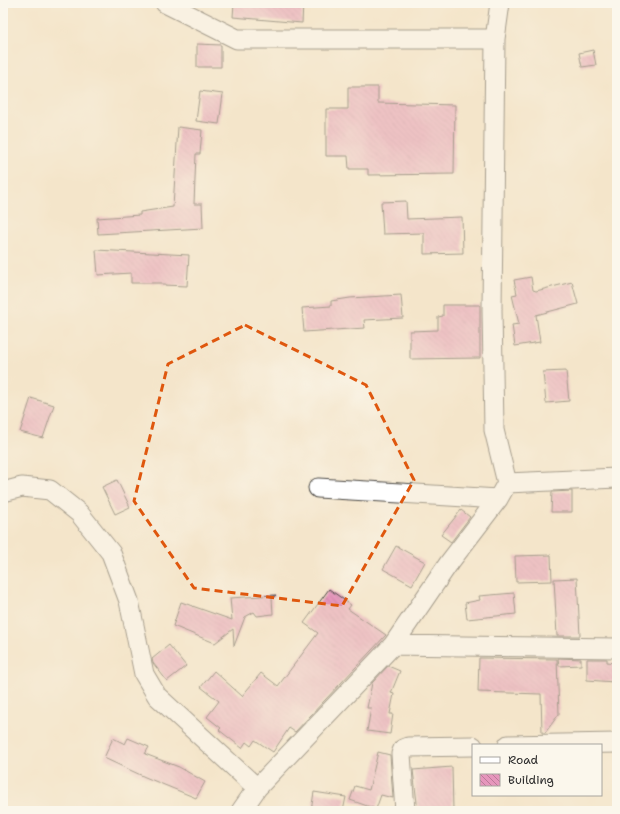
<svg xmlns="http://www.w3.org/2000/svg" width="620" height="814" font-family="'Shantell Sans',sans-serif">
  <style>
    .building { fill: url(#building-back-hatch) }
    .lines { fill: none; stroke-linecap: round; stroke-linejoin: round }
    .street-casing { stroke: #494743; stroke-width: 21 }
    .street { stroke: #fff; stroke-width: 19 }
    .marked { fill: none; stroke: #df570e; stroke-width: 3; stroke-dasharray: 8 5; stroke-linejoin: round }
  </style>
  <defs>
    <pattern id="building-back-hatch" width="6" height="6" patternUnits="userSpaceOnUse"><rect width="6" height="6" fill="#e696bc"/><path d="M-1 5l2 2M0 0l6 6M5-1l2 2" fill="none" stroke="#bb7b99"/></pattern>
  </defs>
  <rect width="100%" height="100%" fill="#fbf7ec"/>
  <filter id="ink" filterUnits="userSpaceOnUse"><feTurbulence type="fractalNoise" baseFrequency=".025" numOctaves="2"/><feDisplacementMap in="SourceGraphic" scale="8" xChannelSelector="R" yChannelSelector="G"/><feConvolveMatrix kernelMatrix="1 2 1 2 8 2 1 2 1" color-interpolation-filters="sRGB"/></filter>
  <filter id="wash" filterUnits="userSpaceOnUse"><feTurbulence type="fractalNoise" baseFrequency=".012" numOctaves="4" result="noise"/><feDisplacementMap in="SourceGraphic" scale="16" xChannelSelector="R" yChannelSelector="G"/><feGaussianBlur stdDeviation="0.9" result="paint"/><feColorMatrix in="noise" values="0 0 0 0 0 0 0 0 0 0 0 0 0 0 0 0 0 1.4 0 .05"/><feComposite in="paint" operator="in"/></filter>
  <g filter="url(#wash)">
    <rect width="100%" height="100%" fill="#f4e5cb"/>
    <g id="blocks">
      <path class="building" d="M234,3H303L302,23L233,17Z
        M197,44L221,45V67H197Z
        M593,50L596,65L582,67L579,53Z
        M348,87H378V103L455,105L454,174L368,175V169H349L348,156H326V109H348Z
        M200,91L223,94L219,124L196,121Z
        M178,127L202,130L200,154H196L194,204H202L203,228L98,234L97,218L140,215V212L173,207Z
        M406,201L407,219L462,217L463,253L424,254V233L383,234L381,202Z
        M96,250L189,255L187,286L162,285V283H131V273L98,275Z
        M531,277L533,290L536,291L572,282L578,304L536,315L540,342L515,346L512,325L519,324L512,295L517,294L514,280Z
        M401,295L403,318L364,320L365,328L304,332L302,308L331,306V301L350,298Z
        M443,305H480V358L410,359V331L438,330V317L443,316Z
        M566,371L569,401L546,403L543,372Z
        M31,398L54,405L43,438L20,432Z
        M117,480L130,507L115,514L102,487Z
        M572,491V512H551L552,492Z
        M461,510L470,517L451,542L441,535Z
        M396,546L425,562L412,585L383,569Z
        M551,555L552,581L516,582L515,556Z
        M577,578L580,636H557L554,579Z
        M329,589L351,605L348,609L386,635L295,732L289,728L273,752L255,740L251,746L246,742L242,748L219,730L221,728L207,717L219,701L201,687L214,671L242,696L261,673L278,686L318,633L304,623Z
        M514,593L516,614L467,619L465,603L480,600L479,596Z
        M276,595L272,598L273,614L257,616L254,612L245,617L234,646L233,629L215,643L173,626L181,602L232,620L230,598Z
        M169,645L186,666L167,681L153,663L152,659Z
        M479,658L557,659L559,714L545,733H542L541,694L478,692Z
        M558,658L581,659V665L559,666Z
        M587,659H607V662L615,663L614,682L587,680Z
        M388,666L400,671L391,693L394,694L390,714H393L390,734L367,731L371,708H367L372,683Z
        M113,738L125,744L128,738L149,747L145,754L179,767L205,782L196,798L145,777L104,758Z
        M378,752L390,755L393,798L381,795L376,809L350,800L355,786L369,790Z
        M452,767L453,811H418L413,770Z
        M314,792L346,797L343,811H311Z"/>
    </g>
  </g>
  <g filter="url(#ink)">
    <use href="#blocks" fill-opacity="0" stroke="#494743" stroke-width="1"/>
    <g class="lines">
      <g class="street-casing">
        <path id="street" d="M165,3L237,39H495
          M507,483L617,478
          M318,488L498,499
          M3,492L22,487L50,490L79,513L111,553L129,601L144,674L157,696L257,788
          M393,645L617,648
          M508,745L617,743
          M241,811L257,788L393,645L449,563L498,499L507,483L494,430L492,309L495,39L500,3
          M405,811L401,754L403,749L408,747L473,746"/>
      </g>
      <use href="#street" class="street"/>
    </g>
  </g>
  <path d="M0 0H620V814H0ZM245,325L366,385L414,480L342,606L194,588L134,501L168,364Z" fill="#f4e5cb" fill-opacity=".55" fill-rule="evenodd"/>
  <path class="marked" d="M245,325L366,385L414,480L342,606L194,588L134,501L168,364Z"/>
  <rect width="620" height="814" fill="none" stroke="#fbf7ec" stroke-width="16"/>
  <rect x="472" y="744" width="130" height="52" fill="#fbf7ec" stroke="#a8a59f"/>
  <rect x="480" y="757" width="20" height="6" fill="#ffffff" stroke="#a8a59f"/>
  <text x="508" y="764" font-size="12" fill="#2b2b2b">Road</text>
  <rect x="480" y="774" width="20" height="12" fill="url(#building-back-hatch)" stroke="#a8a59f"/>
  <text x="508" y="784" font-size="12" fill="#2b2b2b">Building</text>
</svg>
